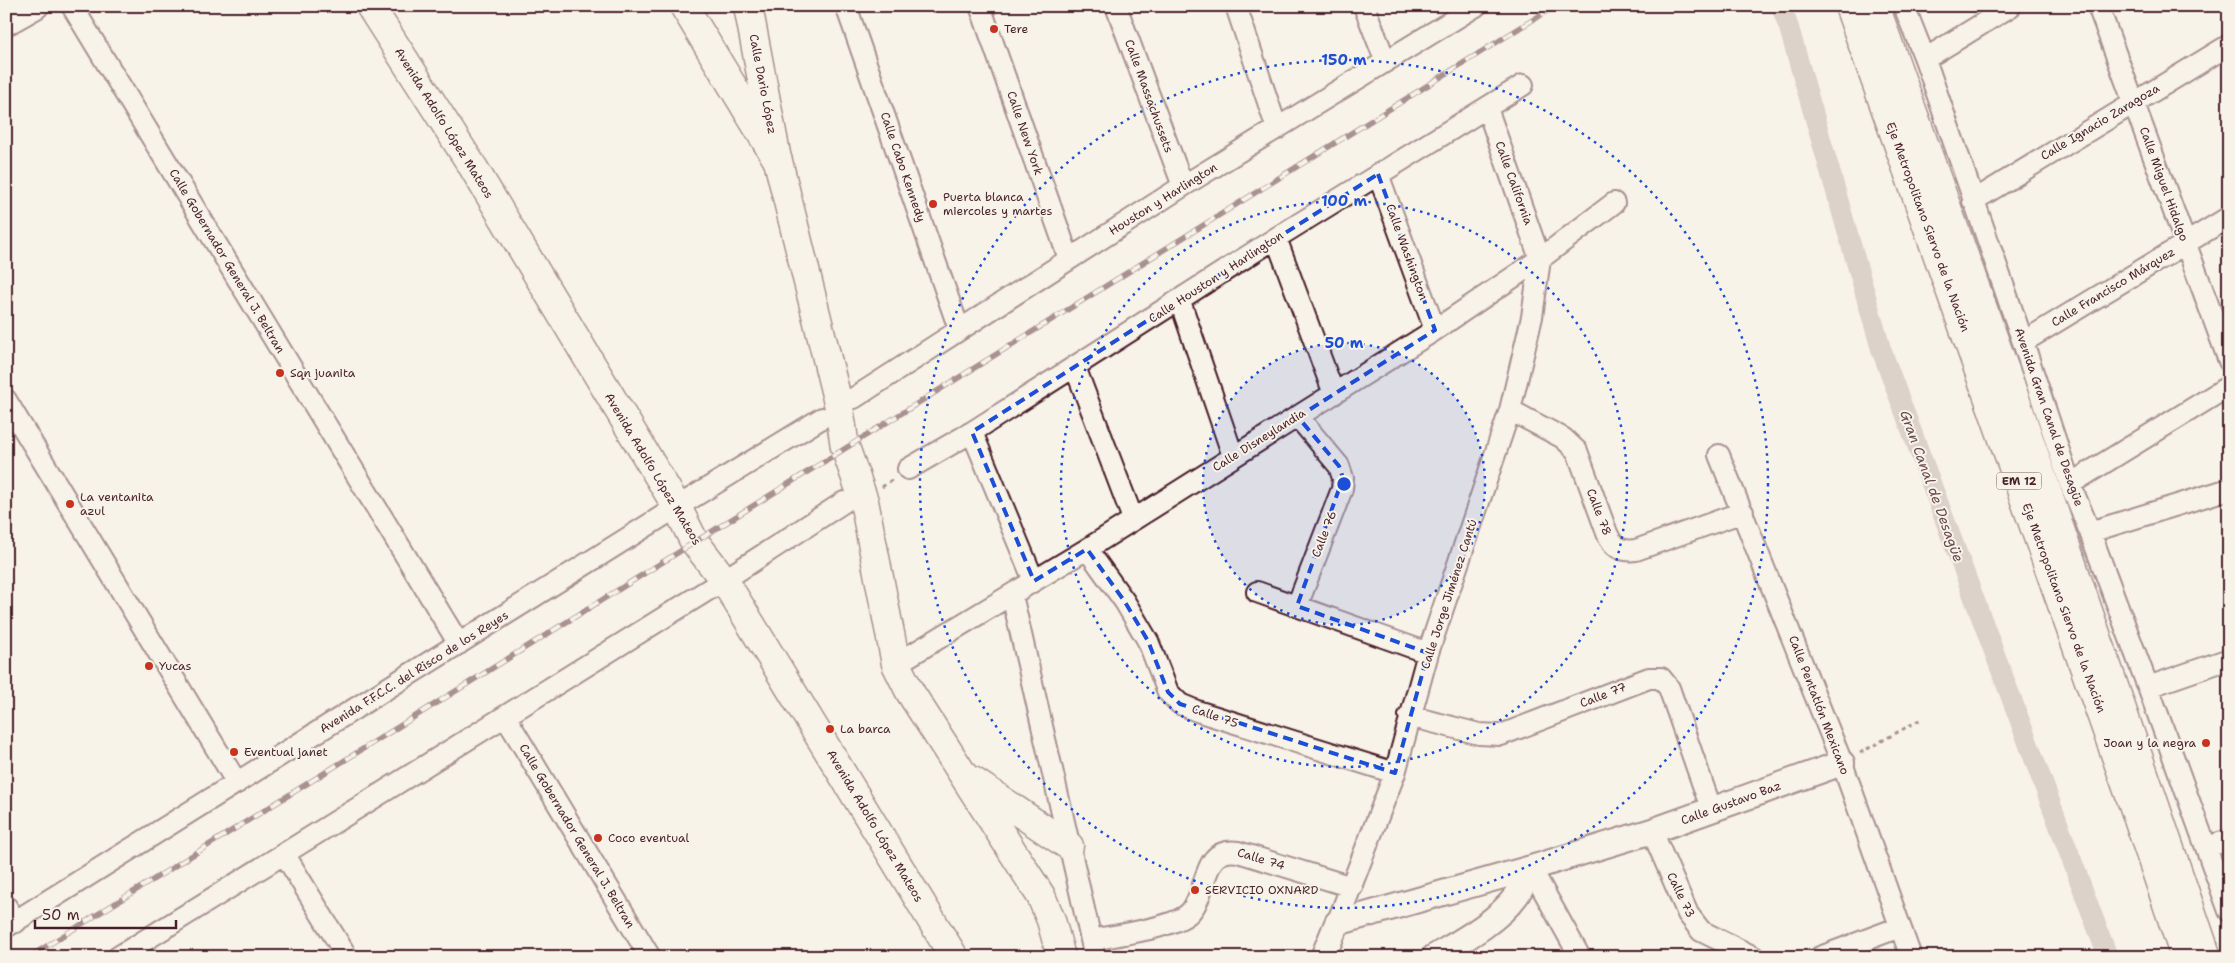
<svg xmlns="http://www.w3.org/2000/svg" width="2235" height="963" font-family="'Shantell Sans',sans-serif">
  <style>
    .lines { fill: none; stroke-linecap: round; stroke-linejoin: round }
    .canal { stroke: #bcaaa7; stroke-width: 20 }
    .minor-casing { stroke: #4a1f2b; stroke-width: 24 }
    .tertiary-casing { stroke: #4a1f2b; stroke-width: 28 }
    .secondary-casing { stroke: #4a1f2b; stroke-width: 31 }
    .primary-casing { stroke: #4a1f2b; stroke-width: 31 }
    .motorway-casing { stroke: #4a1f2b; stroke-width: 31 }
    .path { stroke: #4a1f2b; stroke-width: 3; stroke-dasharray: 4 4; stroke-linecap: butt }
    .minor { stroke: #f7f3e8; stroke-width: 20 }
    .tertiary { stroke: #f7f3e8; stroke-width: 24 }
    .secondary { stroke: #f7f3e8; stroke-width: 28 }
    .primary { stroke: #f7f3e8; stroke-width: 28 }
    .motorway { stroke: #f7f3e8; stroke-width: 28 }
    .rail-casing { stroke: #4a1f2b; stroke-width: 5.5 }
    .rail { stroke: #f7f3e8; stroke-width: 4; stroke-dasharray: 11; stroke-linecap: butt }
    .marked { fill: none; stroke: #1d4ed8; stroke-width: 4; stroke-dasharray: 10 6; stroke-linejoin: round }
    .ring { fill: none; stroke: #1d4ed8; stroke-width: 2.5; stroke-dasharray: 2.5 5 }
    .poi-dot { fill: #c8321e; stroke: #f7f3e8; stroke-width: 2 }
    .labels { text-anchor: middle; stroke-width: 4; stroke-linejoin: round; paint-order: stroke }
    .shield { fill: #f7f3e8; stroke: #7e5f64; stroke-width: 1 }
    .shield-label { font-size: 11px; font-weight: bold; fill: #4a1f2b }
    .poi-label { font-size: 12px; fill: #4a1f2b; stroke: #f7f3e8; text-anchor: start }
    .street-label { font-size: 12px; fill: #4a1f2b; stroke: #f7f3e8 }
    .water-label { font-size: 14px; font-style: italic; fill: #6c4950; stroke: #f7f3e8 }
    .centre { fill: #1d4ed8; stroke: #f7f3e8; stroke-width: 2.5 }
    .ring-label { font-size: 15px; text-anchor: middle; font-weight: bold; fill: #1d4ed8; stroke: #f7f3e8; stroke-width: 4; stroke-linejoin: round; paint-order: stroke }
  </style>
  <rect width="100%" height="100%" fill="#f7f3e8"/>
  <filter id="ink" filterUnits="userSpaceOnUse"><feTurbulence type="fractalNoise" baseFrequency=".02" numOctaves="2"/><feDisplacementMap in="SourceGraphic" scale="10" xChannelSelector="R" yChannelSelector="G"/><feConvolveMatrix kernelMatrix="1 2 1 2 8 2 1 2 1" color-interpolation-filters="sRGB"/></filter>
  <g filter="url(#ink)">
    <g class="lines">
      <path class="canal" d="M1781,6L1789,28L1881,349L2108,957"/>
      <g class="minor-casing">
        <path id="minor" d="M72,6L459,644
          M846,6L959,329
          M980,6L1069,259
          M1116,6L1183,186
          M1236,6L1277,129
          M1364,6L1385,60
          M1904,6L1925,59L2023,342L2070,484L2090,532L2148,687L2229,911
          M2098,6L2229,361
          M1925,59L2011,6
          M1378,174L1435,330
          M1973,201L2229,45
          M1276,238L1334,394
          M1180,301L1233,456
          M2023,342L2229,217
          M1075,367L1133,519
          M854,398L1183,186L1476,6
          M6,400L237,783
          M1510,410L1563,438L1577,451L1607,533C1613,547 1620,552 1636,550L1743,512
          M972,432L1034,581
          M1719,455L1842,763L1911,957
          M908,469L972,432L1276,238L1523,85
          M2070,484L2229,386
          M2090,532L2229,489
          M1087,549L1125,602L1148,641L1168,692L1180,704L1197,711L1395,773
          M1257,592L1428,653
          M1012,595L1095,957
          M1297,606L1342,489L1343,478L1339,466L1298,417
          M896,664L1087,549L1435,330L1540,259L1614,203
          M2148,687L2229,659
          M505,716L650,957
          M1409,716L1479,734L1501,735L1649,678H1661L1669,688L1712,811
          M1652,831L1688,914L1701,931L1754,957
          M2206,847L2229,840
          M285,855L347,957
          M1531,868L1580,957
          M6,906L16,922
          M1337,923L1395,773L1428,653L1510,410L1532,317L1540,259L1487,108
          M6,927L677,507L822,418
          M1092,940C1114,935 1178,928 1191,911C1209,889 1201,847 1238,852L1352,887
          M118,957L724,580L844,502
          M1820,957L1900,927"/>
      </g>
      <g class="tertiary-casing">
        <path id="tertiary" d="M6,23L36,6
          M1323,957L1337,923L1531,868L1652,831L1842,763
          M1434,957C1461,941 1497,922 1516,896C1522,888 1526,877 1531,868"/>
      </g>
      <g class="secondary-casing">
        <path id="secondary" d="M748,6L777,159"/>
      </g>
      <g class="primary-casing">
        <path id="primary" d="M370,6L473,167L677,507L694,541L724,580L954,957
          M684,6L778,161L839,407L845,447L864,501L896,664L910,692L1041,896L1051,920L1061,957
          M973,781L1069,846"/>
      </g>
      <g class="motorway-casing">
        <path id="motorway" d="M1849,6L2139,821L2185,957
          M1875,6L2018,407L2207,957"/>
      </g>
      <path class="path" d="M882,487L893,479
        M1860,753L1923,718"/>
      <use href="#minor" class="minor"/>
      <use href="#tertiary" class="tertiary"/>
      <use href="#secondary" class="secondary"/>
      <use href="#primary" class="primary"/>
      <use href="#motorway" class="motorway"/>
      <g class="rail-casing">
        <path id="rail" d="M29,957L1555,6"/>
      </g>
      <use href="#rail" class="rail"/>
    </g>
  </g>
  <path d="M0 0H2235V963H0ZM1378,174L1435,330L1298,417L1339,466L1343,478L1297,606L1428,653L1395,773L1180,704L1168,692L1148,641L1125,602L1087,549L1034,581L972,432Z" fill="#f7f3e8" fill-opacity=".55" fill-rule="evenodd"/>
  <path class="marked" d="M1378,174L1435,330L1298,417L1339,466L1343,478L1297,606L1428,653L1395,773L1180,704L1168,692L1148,641L1125,602L1087,549L1034,581L972,432Z"/>
  <circle cx="1344" cy="484" r="141" fill="#1d4ed8" fill-opacity=".12"/>
  <g class="ring">
    <circle cx="1344" cy="484" r="141"/>
    <circle cx="1344" cy="484" r="283"/>
    <circle cx="1344" cy="484" r="424"/>
  </g>
  <g class="poi-dot">
    <circle cx="994" cy="29" r="5"/>
    <circle cx="933" cy="204" r="5"/>
    <circle cx="280" cy="373" r="5"/>
    <circle cx="70" cy="504" r="5"/>
    <circle cx="149" cy="666" r="5"/>
    <circle cx="830" cy="729" r="5"/>
    <circle cx="2206" cy="743" r="5"/>
    <circle cx="234" cy="752" r="5"/>
    <circle cx="598" cy="838" r="5"/>
    <circle cx="1195" cy="890" r="5"/>
  </g>
  <g class="labels">
    <rect class="shield" x="1996.5" y="472.5" width="45" height="17" rx="4"/>
    <g class="shield-label">
      <text x="2019" y="485">EM 12</text>
    </g>
    <g class="poi-label">
      <text x="1004" y="33">Tere</text>
      <text x="943" y="201">Puerta blanca<tspan x="943" dy="14">miercoles y martes</tspan></text>
      <text x="290" y="377">Sqn juanita</text>
      <text x="80" y="501">La ventanita<tspan x="80" dy="14">azul</tspan></text>
      <text x="159" y="670">Yucas</text>
      <text x="840" y="733">La barca</text>
      <text x="2196" y="747" text-anchor="end">Joan y la negra</text>
      <text x="244" y="756">Eventual janet</text>
      <text x="608" y="842">Coco eventual</text>
      <text x="1205" y="894">SERVICIO OXNARD</text>
    </g>
    <g class="street-label">
      <text transform="translate(763 84) rotate(79)" y="4">Calle Dario López</text>
      <text transform="translate(1149 96) rotate(70)" y="4">Calle Massachussets</text>
      <text transform="translate(2100 122) rotate(-31)" y="4">Calle Ignacio Zaragoza</text>
      <text transform="translate(444 123) rotate(58)" y="4">Avenida Adolfo López Mateos</text>
      <text transform="translate(1025 133) rotate(71)" y="4">Calle New York</text>
      <text transform="translate(903 167) rotate(71)" y="4">Calle Cabo Kennedy</text>
      <text transform="translate(1514 183) rotate(70)" y="4">Calle California</text>
      <text transform="translate(2164 184) rotate(70)" y="4">Calle Miguel Hidalgo</text>
      <text transform="translate(1163 199) rotate(-32)" y="4">Houston y Harlington</text>
      <text transform="translate(1928 227) rotate(70)" y="4">Eje Metropolitano Siervo de la Nación</text>
      <text transform="translate(1407 252) rotate(70)" y="4">Calle Washington</text>
      <text transform="translate(227 261) rotate(59)" y="4">Calle Gobernador General J. Beltran</text>
      <text transform="translate(1216 277) rotate(-33)" y="4">Calle Houston y Harlington</text>
      <text transform="translate(2113 287) rotate(-31)" y="4">Calle Francisco Márquez</text>
      <text transform="translate(2049 417) rotate(71)" y="4">Avenida Gran Canal de Desagüe</text>
      <text transform="translate(1259 440) rotate(-32)" y="4">Calle Disneylandia</text>
      <text transform="translate(653 469) rotate(59)" y="4">Avenida Adolfo López Mateos</text>
      <text transform="translate(1599 512) rotate(69)" y="4">Calle 78</text>
      <text transform="translate(1324 534) rotate(-69)" y="4">Calle 76</text>
      <text transform="translate(1449 594) rotate(-72)" y="4">Calle Jorge Jiménez Cantú</text>
      <text transform="translate(2064 608) rotate(70)" y="4">Eje Metropolitano Siervo de la Nación</text>
      <text transform="translate(414 672) rotate(-32)" y="4">Avenida F.F.C.C. del Risco de los Reyes</text>
      <text transform="translate(1603 695) rotate(-21)" y="4">Calle 77</text>
      <text transform="translate(1819 705) rotate(69)" y="4">Calle Pentatlón Mexicano</text>
      <text transform="translate(1215 716) rotate(19)" y="4">Calle 75</text>
      <text transform="translate(1731 803) rotate(-20)" y="4">Calle Gustavo Baz</text>
      <text transform="translate(875 826) rotate(59)" y="4">Avenida Adolfo López Mateos</text>
      <text transform="translate(577 836) rotate(59)" y="4">Calle Gobernador General J. Beltran</text>
      <text transform="translate(1261 859) rotate(17)" y="4">Calle 74</text>
      <text transform="translate(1681 895) rotate(64)" y="4">Calle 73</text>
    </g>
    <g class="water-label">
      <text transform="translate(1932 486) rotate(70)" y="5">Gran Canal de Desagüe</text>
    </g>
  </g>
  <circle cx="1344" cy="484" r="8" class="centre"/>
  <g class="ring-label">
    <text x="1344" y="65">150 m</text>
    <text x="1344" y="206">100 m</text>
    <text x="1344" y="348">50 m</text>
  </g>
  <rect width="2235" height="963" fill="none" stroke="#f7f3e8" stroke-width="25"/>
  <rect x="12" y="12" width="2210" height="938" fill="none" stroke="#4a1f2b" stroke-width="2" filter="url(#ink)"/>
  <path d="M35 920v8h141v-8" fill="none" stroke="#4a1f2b" stroke-width="2.5"/>
  <text x="42" y="920" font-size="15" fill="#4a1f2b" stroke="#f7f3e8" stroke-width="4" paint-order="stroke">50 m</text>
</svg>
